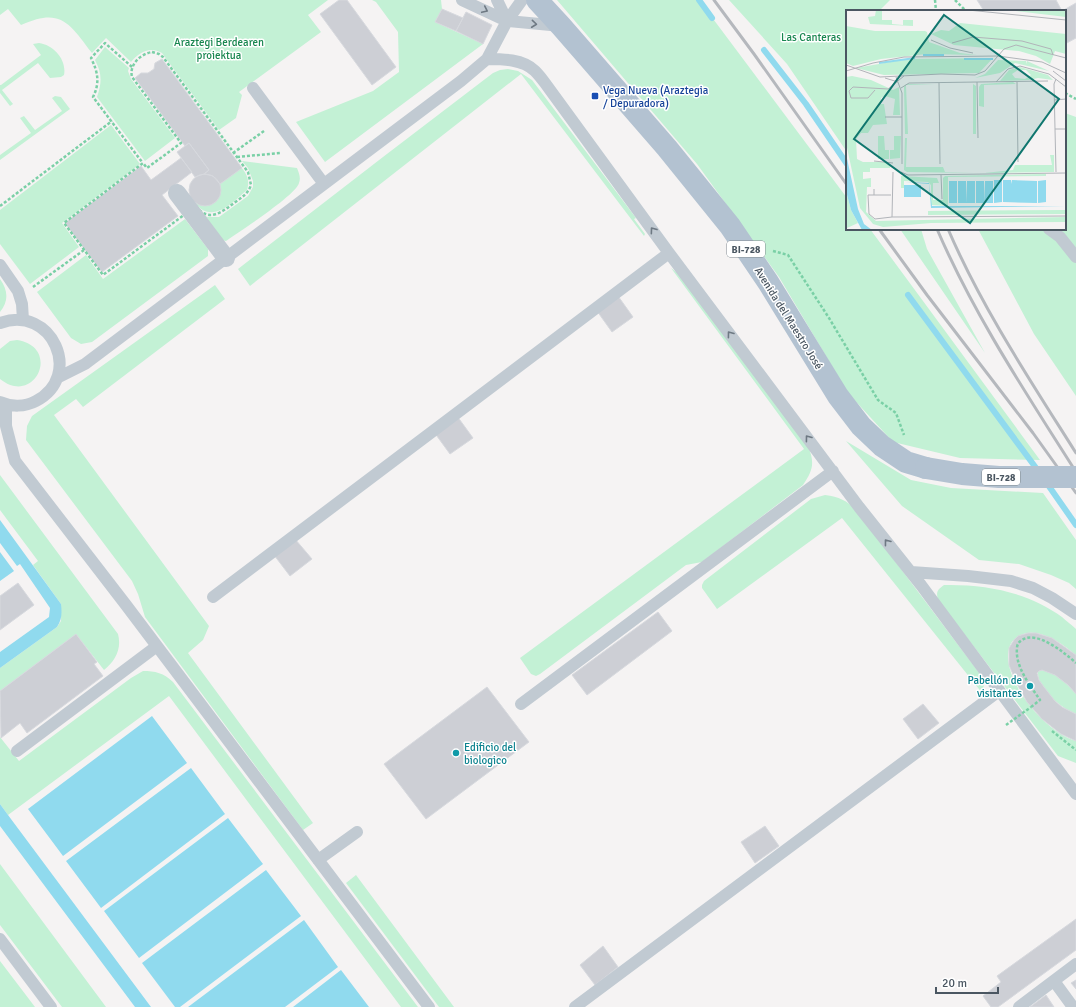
<svg xmlns="http://www.w3.org/2000/svg" width="1076" height="1007" font-family="Signika,sans-serif">
  <style>
    .green { fill: #c3f1d5 }
    .water { fill: #90daee }
    .lines { fill: none; stroke-linecap: round; stroke-linejoin: round }
    .stream { stroke: #90daee; stroke-width: 6 }
    .building { fill: #cdcfd5; stroke: #d7d9de }
    .path { stroke: #7ad0a6; stroke-width: 2.5; stroke-dasharray: 3 2; stroke-linecap: butt }
    .service { stroke: #c1cad2; stroke-width: 12 }
    .pedestrian { stroke: #c1cad2; stroke-width: 18 }
    .primary { stroke: #b3c2d1; stroke-width: 22 }
    .rail { stroke: #b5b8bd; stroke-width: 3 }
    .path-bridge { stroke: #7ad0a6; stroke-width: 2.5; stroke-dasharray: 3 2; stroke-linecap: butt }
    .primary-bridge { stroke: #b3c2d1; stroke-width: 22 }
    .oneway { stroke: #6e7983 }
    .transit-dot { fill: #1a4fb4; stroke: #fff; stroke-width: 1.5 }
    .culture-dot { fill: #0f9aa8; stroke: #fff; stroke-width: 1.5 }
    .labels { text-anchor: middle; stroke-width: 3; stroke-linejoin: round; paint-order: stroke }
    .shield { fill: #fff; stroke: #808990; stroke-width: 1 }
    .shield-label { font-size: 10px; font-weight: bold; fill: #4a5661 }
    .park-label { font-size: 11px; fill: #17864f; stroke: #fff }
    .transit-label { font-size: 11px; fill: #164399; stroke: #fff; text-anchor: start }
    .street-label { font-size: 11px; fill: #4a5661; stroke: #fff }
    .culture-label { font-size: 11px; fill: #0d838f; stroke: #fff; text-anchor: end }
    .inset-river { fill: none; stroke: #90daee; stroke-width: 2 }
    .inset-road { fill: none; stroke: #b1b4b9; stroke-width: 1 }
    .view { fill: #0f766e; fill-opacity: 0.15; stroke: #0f766e; stroke-width: 2 }
    .inset-edge { fill: none; stroke: #4a5661; stroke-width: 2 }
  </style>
  <rect width="100%" height="100%" fill="#f5f3f3"/>
  <path class="green" d="M0,0H328L308,15L321,32L239,92L242,95L236,118L219,130L162,53C150,46 139,52 131,62L106,38L92,53C69,23 61,7 21,25L8,9L0,15Z
    M372,0H441L442,9L435,22L483,44L325,162L296,122L373,91L399,72L398,32L376,2Z
    M557,0H699L847,198V229H870L1040,460L960,458L893,442L848,393L779,277L697,164Z
    M729,0H890L879,11H847V152L787,64Z
    M39,43C54,45 67,60 64,75L61,77L50,78L38,63L2,90L13,104L10,106L0,93V85H1L41,55L33,44Z
    M105,47L129,68L128,71L131,79L175,138L145,161L97,97C102,83 102,73 95,60Z
    M508,69L518,71L532,80L636,218L634,219L645,234L644,236L521,74L250,286L238,269L383,157L493,73L500,70Z
    M55,96L61,97L70,109L0,160V155L31,133L20,118L24,116L35,130L62,111L52,98Z
    M1065,113L1076,117V396L1034,334L978,229H1065Z
    M111,125L140,164L62,223L79,247L30,284L0,244V210Z
    M242,161L297,168C299,173 301,178 299,183C296,195 239,232 226,241L218,239L200,215L208,217H219L248,196L253,187V181L248,168Z
    M241,167C247,174 250,181 247,190C235,200 218,220 201,209C198,207 195,202 192,199C206,212 223,203 220,184Z
    M185,219L208,249V256L92,342L81,344L71,338L37,292L86,255L103,279Z
    M900,229H921L927,249L985,353Z
    M671,268L680,275L808,446C815,463 813,470 803,485L702,562L686,565L540,674L536,676L531,674L520,658L804,449Z
    M0,279C8,290 9,301 0,312Z
    M215,285L225,299L83,407L76,399L54,415L209,626L203,640L188,653L313,823L303,830L145,617L138,594L132,581L26,440L27,426L32,416Z
    M17,340C62,347 35,407 0,379V349L10,341Z
    M846,441L911,480L951,488L1043,493L1076,540V589L1069,583L1051,575L1019,564L979,560L902,506Z
    M0,475L118,634C122,649 115,661 104,670L76,634L0,691V668L57,627L61,621V604L33,565L38,561L0,510Z
    M825,495C840,497 848,501 858,512L980,674L984,682L983,694L842,518L717,609L702,588V585L704,581L811,499Z
    M944,585C985,584 1028,592 1062,617C1066,621 1072,625 1076,629V655C1062,643 1034,623 1016,638C1010,642 1008,649 1008,657C1009,688 1046,732 1076,741V763L1058,756L938,600C936,592 937,590 944,585Z
    M1041,670C1055,672 1067,683 1076,694V714C1061,708 1037,689 1038,672Z
    M143,671C155,671 164,673 173,682L418,1007H401L169,696L8,815L0,804V737L19,761L131,678Z
    M0,864L106,1007H62L0,925Z
    M356,875L454,1007H439L346,883Z
    M0,961L35,1007H0Z"/>
  <path class="water" d="M0,520L61,604C62,613 62,620 57,627L0,668V652L49,617L50,608L20,564L17,566L0,543Z
    M0,552L14,571L0,581Z
    M152,716L187,763L63,856L28,809Z
    M191,768L225,814L101,908L66,861Z
    M0,804L8,815L151,1007H135L0,826Z
    M228,818L263,864L139,958L104,911Z
    M266,870L301,916L180,1007H175L142,963Z
    M304,920L338,967L285,1007H188Z
    M341,970L369,1007H293Z"/>
  <g class="lines">
    <path class="stream" d="M699,0L712,18
      M764,50L806,104L847,164
      M908,295L1039,472
      M1046,482L1076,525"/>
  </g>
  <path class="building" d="M339,0H347L396,67L372,85L320,14Z
    M977,0H1056L1062,11L1076,3V38L1065,44V11H984Z
    M442,9L463,18L456,31L435,22Z
    M466,12L492,25L483,44L456,31Z
    M162,59L242,168L220,184L213,176L204,174L209,170L189,143L185,146L135,78L141,73H148L154,69L155,63Z
    M189,143L209,170L204,174L195,177L177,152Z
    M181,158L192,172L162,195L178,216L102,272L65,223L141,166L151,180Z
    M189 190a16 16 0 1 1 32 0a16 16 0 1 1-32 0Z
    M618,296L633,317L612,332L597,311Z
    M457,416L473,438L450,454L434,432Z
    M295,539L312,559L290,576L274,555Z
    M18,583L34,605L0,630V596Z
    M658,612L672,631L587,695L572,675Z
    M1028,633H1036L1052,638L1076,655V694L1068,685L1055,675L1042,670L1039,671L1037,673L1039,680L1044,687L1055,701L1062,707L1076,714V741L1061,734L1042,719L1027,702L1017,684L1009,665V648L1014,640L1018,636Z
    M76,634L97,662L94,664L103,676L27,733L20,723L1,738L0,691Z
    M487,687L529,742L426,819L384,764Z
    M923,704L939,723L918,739L903,719Z
    M765,826L779,846L755,863L741,842Z
    M1076,919V950L998,1007H991L983,996L1001,982L997,976Z
    M603,946L618,967L595,985L580,965Z
    M1076,980V989L1071,983Z
    M1046,995L1054,1007H1030Z"/>
  <g class="lines">
    <path class="path" d="M935,0L936,11
      M955,0L966,11
      M152,52L159,54L163,57L248,172L251,185C248,194 241,198 234,203C222,212 208,223 196,206L103,275L64,223L143,163L147,168L181,143L132,77C129,65 140,54 152,52Z
      M132,67L105,43L91,58C98,72 100,83 93,97L142,162
      M1065,93L1076,99
      M233,153L264,131
      M237,157L280,153
      M0,206L112,121
      M773,251L788,255L829,318L878,400L896,413L904,435
      M33,287L84,250
      M1031,707L1040,700C1030,685 1015,667 1017,648C1017,644 1019,642 1022,640C1037,630 1065,653 1076,663
      M1052,731L1076,750"/>
    <path class="service" d="M462,0L507,21L561,26
      M497,0L507,21
      M487,59C502,59 523,59 535,71C538,74 542,79 545,83L669,253L859,507L921,585L1076,794
      M253,88L324,184
      M1049,229L1060,237L1076,257
      M0,265L18,291L22,304L23,320
      M0,323C52,304 84,376 36,401C25,407 11,407 0,402
      M57,378L85,364L461,81L487,59L507,21L522,0
      M6,405V426L15,461L126,605L429,1007
      M911,572L968,576L1011,581L1033,588L1052,598L1076,614
      M213,597L669,253
      M521,704L833,471
      M17,751L157,646
      M318,860L357,832
      M0,939L51,1007
      M1054,981L1073,1007
      M575,1007L999,691
      M1019,1007L1076,964"/>
    <path class="pedestrian" d="M177,193L226,258"/>
    <path class="primary" d="M537,0L561,26L667,148L730,226L768,282L838,396L861,426L882,446L906,462L926,468"/>
    <path class="rail" d="M714,0L754,54L847,185
      M879,229L927,295L1033,433L1076,493
      M937,229C974,315 1026,393 1076,472
      M948,229C982,308 1030,380 1076,453"/>
    <path class="path-bridge" d="M1006,725L1031,707"/>
    <path class="primary-bridge" d="M926,468L962,474L999,477H1076"/>
  </g>
  <defs><path id="oneway-chevron" d="M-2-3.5L2.5 0L-2 3.5" fill="none" stroke-width="1.6" stroke-linecap="round" stroke-linejoin="round"/></defs>
  <g class="oneway">
    <use href="#oneway-chevron" transform="translate(485 10) rotate(25)"/>
    <use href="#oneway-chevron" transform="translate(534 24) rotate(6)"/>
    <use href="#oneway-chevron" transform="translate(653 230) rotate(-126)"/>
    <use href="#oneway-chevron" transform="translate(730 334) rotate(-127)"/>
    <use href="#oneway-chevron" transform="translate(808 438) rotate(-127)"/>
    <use href="#oneway-chevron" transform="translate(887 542) rotate(-128)"/>
  </g>
  <rect class="transit-dot" x="591" y="92" width="8" height="8" rx="2"/>
  <g class="culture-dot">
    <circle cx="1030" cy="686" r="4"/>
    <circle cx="456" cy="753" r="4"/>
  </g>
  <g class="labels">
    <g class="shield">
      <rect x="727" y="241" width="38" height="16" rx="3"/>
      <rect x="982" y="469" width="38" height="16" rx="3"/>
    </g>
    <g class="shield-label">
      <text x="746" y="253">BI-728</text>
      <text x="1001" y="481">BI-728</text>
    </g>
    <g class="park-label">
      <text x="811" y="41">Las Canteras</text>
      <text x="219" y="46">Araztegi Berdearen<tspan x="219" dy="13">proiektua</tspan></text>
    </g>
    <g class="transit-label">
      <text x="603" y="94">Vega Nueva (Araztegia<tspan x="603" dy="13">/ Depuradora)</tspan></text>
    </g>
    <g class="street-label">
      <text transform="translate(789 318) rotate(58)" y="4">Avenida del Maestro José</text>
    </g>
    <g class="culture-label">
      <text x="1022" y="684">Pabellón de<tspan x="1022" dy="13">visitantes</tspan></text>
      <text x="464" y="751" text-anchor="start">Edificio del<tspan x="464" dy="13">biologico</tspan></text>
    </g>
  </g>
  <g transform="translate(846 10)">
    <rect width="220" height="220" fill="#f5f3f3"/>
    <path d="M30,0H36V10H46V14L57,15V10H67V16L24,14L22,7L29,6ZM161,0H220V7ZM114,13L220,24V44L209,41L204,54L190,46L173,41L108,35L85,24L95,20L103,21ZM0,16L29,21H79L81,22L83,32L114,43L131,45L81,44L35,49L7,56L0,53ZM147,48L133,63L38,65L10,58L61,49ZM152,50L180,51V54L181,51L203,61L169,53L154,63L129,68L139,64ZM174,57L202,65L207,70L192,68L183,70L154,71L163,60ZM172,60H180L185,65L179,69L169,68L166,64ZM6,66L25,70L47,80L53,77L54,105H47L49,89L39,86L35,88V94H38L41,114L27,115L22,123H15L10,129L11,149L17,152H41L44,155V158H24V162H17V169L25,168V177H21L20,202L30,211L220,207V212L85,213L37,217L27,214L14,198L0,133V67ZM167,72L170,74L138,75V97L133,96V77L135,74ZM61,74H89L60,75L62,124H59L58,77L59,75ZM127,74L130,76V124H127ZM32,126H38L39,140H43V149H32ZM48,126H55L54,148L44,149V140H48ZM59,128H61L60,157H97L99,162L128,163L61,162L58,160ZM204,145H208V162L138,163L167,160L169,155H206ZM200,164V166L102,167V196L85,195V175L82,172L58,171V178H55V166L91,168L93,173H87V190H97V168L99,166ZM0,181L5,200L12,213L1,218ZM220,200V204L82,205V201Z" fill="#c3f1d5" fill-rule="evenodd"/>
    <path d="M0,144L12,199L18,214L26,220H16L5,200L0,181ZM148,170H156V192L148,193ZM157,170H165V174L166,170L191,171V193L157,192ZM200,170V192L192,193V171ZM103,171H111V193H103ZM112,171H120L121,193H112ZM121,171H129V193H121ZM130,171H138L139,193H130ZM139,171H147V193H139ZM59,172L83,173L86,196H220L85,198L83,174ZM58,175H75V187H58Z" fill="#90daee"/>
    <path class="inset-river" d="M77,45H98M118,49H147M33,53L69,48"/>
    <path class="inset-road" d="M122,0L220,10M85,30L104,38L127,43M106,33L127,27L176,31L205,39L207,45M0,55L34,67L95,64L129,65L139,61L158,39L170,35L220,48M0,61L27,53L58,47L152,46L196,52L220,63M207,61L220,71M50,67L56,83V154M39,68L52,72M210,69L208,74L209,119H220M131,72L132,128M150,72L162,59L174,56L203,64L220,77M171,72L172,152M93,73L94,154M55,78L63,73L202,71M29,80L22,88H5L3,81L7,77L42,79L58,66M208,90L220,89M39,107H56M209,119L210,162M28,151L47,153M47,162L46,207L220,206M55,162L62,165L220,163M95,165L96,189M28,179V185H45M28,185H22L23,204L29,209L46,207"/>
    <path class="view" d="M98,5L213,89L124,213L8,129Z"/>
    <rect width="220" height="220" class="inset-edge"/>
  </g>
  <path d="M936 987v6h62v-6" fill="none" stroke="#4a5661" stroke-width="2"/>
  <text x="942" y="987" font-size="12" fill="#4a5661" stroke="#ffffff" stroke-width="3" paint-order="stroke">20 m</text>
</svg>
